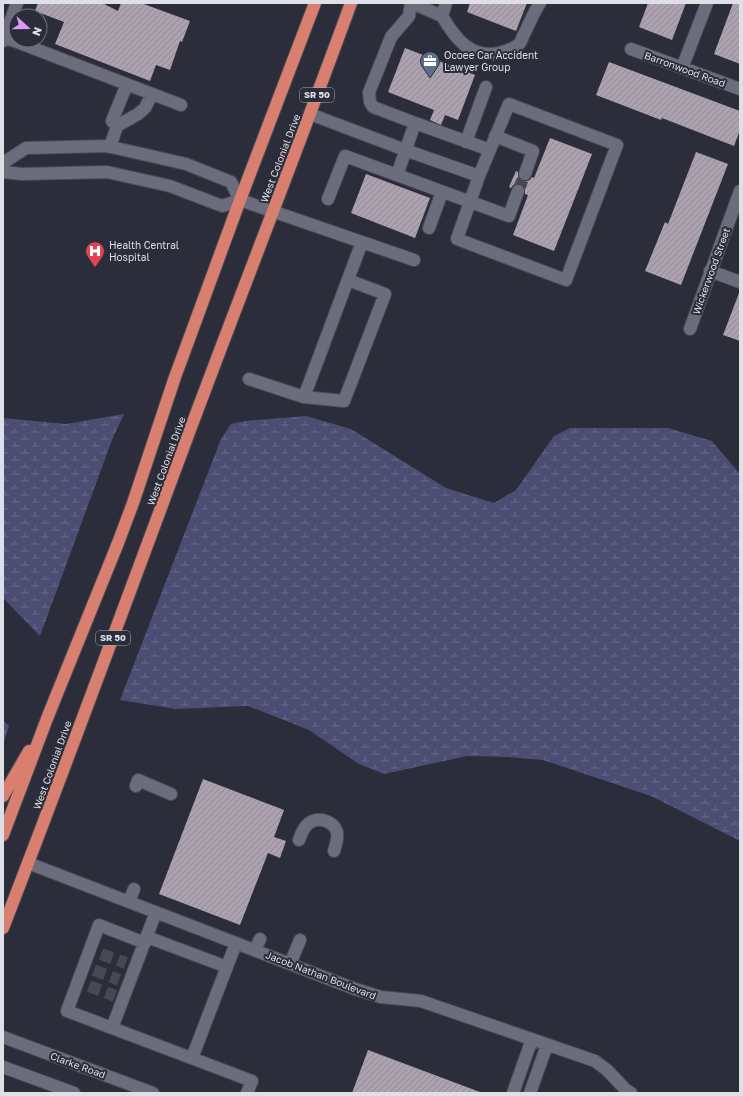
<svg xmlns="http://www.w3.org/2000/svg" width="743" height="1096" font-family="'Golos Text',sans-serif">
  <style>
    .wetland { fill: url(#wetland-marsh) }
    .building { fill: url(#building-hatch) }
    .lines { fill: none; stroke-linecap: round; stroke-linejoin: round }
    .minor-tunnel { stroke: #474854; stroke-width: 12; stroke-dasharray: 12 6; stroke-linecap: butt }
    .minor-casing { stroke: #494a54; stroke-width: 14 }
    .highway-casing { stroke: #494a54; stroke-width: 14 }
    .minor { stroke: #6c6d7c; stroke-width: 12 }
    .highway { stroke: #d87f6f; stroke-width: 12 }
    .labels { text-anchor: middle; stroke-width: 4; stroke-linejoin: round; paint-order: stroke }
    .shield { fill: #2c2d3a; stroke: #a9aab3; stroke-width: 1 }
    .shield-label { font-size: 9px; font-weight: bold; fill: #dedfe7 }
    .poi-label { font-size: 10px; fill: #dedfe7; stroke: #2c2d3a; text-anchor: start }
    .street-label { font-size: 10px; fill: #dedfe7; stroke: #2c2d3a }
  </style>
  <defs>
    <pattern id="wetland-marsh" width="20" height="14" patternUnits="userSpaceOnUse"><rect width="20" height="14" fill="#4c4d73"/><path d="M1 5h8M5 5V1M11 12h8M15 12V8" fill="none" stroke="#656687"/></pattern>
    <pattern id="building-hatch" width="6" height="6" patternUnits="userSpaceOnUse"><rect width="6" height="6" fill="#aca2af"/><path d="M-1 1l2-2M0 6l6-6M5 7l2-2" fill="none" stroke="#928a94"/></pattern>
  </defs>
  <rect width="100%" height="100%" fill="#2c2d3a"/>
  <path class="wetland" d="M124,414L112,440L40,636L3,598V418L66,424Z
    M306,416L351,429L446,488L494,503L516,490L554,436L570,428H668L712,441L740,474V841L651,796L543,760L507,757L467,756L384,774L359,764L309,730L248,706L176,709L120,700L221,439L231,424L245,421Z
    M3,720L9,726L3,745Z"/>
  <path class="building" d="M38,3H102L118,11L121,3H141L190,21L182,42L180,41L170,70L156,65L150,81L55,44L64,22L35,11Z
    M470,3H527L516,31L467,12Z
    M648,3H686L672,40L639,27Z
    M733,3H740V64L714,54Z
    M405,48L475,75L458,120L445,115L441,125L430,120L434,110L388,92Z
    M609,62L740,111V130L734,146L662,118L661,120L596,95Z
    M550,138L592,154L554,251L513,235L528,195L525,194V189L524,186L521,184H516L513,185L511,188L509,187L516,171L518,172V176L519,179L522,181H527L530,180L532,177L534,178Z
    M696,152L728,164L681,285L645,271L665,222L668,224Z
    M366,174L430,198L415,238L351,213Z
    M739,293L740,294V341L723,335Z
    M203,779L284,810L274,837L286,841L280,858L268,853L240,925L159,894Z
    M368,1050L480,1092L479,1093H352Z"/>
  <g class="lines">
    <path class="minor-tunnel" d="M518,191L525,174
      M101,954L126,963
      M94,970L119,980
      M89,986L115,996"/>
    <g class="minor-casing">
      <path id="minor" d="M411,3L409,16L391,37L372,85L369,92L370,102L373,107L415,123L397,175L509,216L518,191
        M412,3L442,16L446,3
        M442,16C455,38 470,59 499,53C506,51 514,49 519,44C521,42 522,39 523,36C529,25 533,13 540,3
        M4,37L181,105
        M3,41L17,3
        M631,49L740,89
        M682,68L707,3
        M310,114L405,150L479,176L509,104L617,145L566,280L457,239L479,176
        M415,123L490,150
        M117,126L112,121L127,84
        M495,136L533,151L525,174
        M466,142L486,87
        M110,147L117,126L138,114L145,108L152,94
        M3,163L26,148L107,146L186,164L231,182L240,200
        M3,172L22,174L107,172L170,186L222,206L240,200L414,260
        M328,199L345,156L397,175
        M429,228L442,192
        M710,271L740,282
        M690,329L740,191
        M249,379L304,397L344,401L385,294L348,280
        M304,397L362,242
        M136,786L138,780L171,794
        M299,840C301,835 303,828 308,824C317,816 333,820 337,832C338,838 336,845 334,851
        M28,863L355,989L381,997L421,1001L595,1061L607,1070L626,1090L631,1093
        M129,902L134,889
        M156,912L112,1028L252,1081L247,1093
        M147,937L227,967
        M255,950L260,939
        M290,964L300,940
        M112,1028L67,1011L99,925L145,943
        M3,1037L153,1093
        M192,1058L236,943
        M3,1067L74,1093
        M513,1093L532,1039
        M530,1093L547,1045"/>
    </g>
    <g class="highway-casing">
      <path id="highway" d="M3,796L29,751
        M3,835L48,716L118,543L133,503L175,377L192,331L240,200L315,3
        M3,928C67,763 128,596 190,430C243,288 299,146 351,3"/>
    </g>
    <use href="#minor" class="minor"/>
    <use href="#highway" class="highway"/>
  </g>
  <defs>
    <g id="office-pin" transform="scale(1)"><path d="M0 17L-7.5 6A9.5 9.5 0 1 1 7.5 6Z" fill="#5c6f8a" stroke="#2c2d3a"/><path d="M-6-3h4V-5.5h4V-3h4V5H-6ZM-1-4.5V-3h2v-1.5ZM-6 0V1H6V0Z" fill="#fff"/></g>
    <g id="hospital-pin" transform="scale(1)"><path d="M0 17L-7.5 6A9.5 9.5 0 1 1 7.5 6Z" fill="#e0444e" stroke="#2c2d3a"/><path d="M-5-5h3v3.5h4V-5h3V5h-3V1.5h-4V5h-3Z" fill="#fff"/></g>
  </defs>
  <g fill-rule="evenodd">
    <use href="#office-pin" x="430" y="61"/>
    <use href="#hospital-pin" x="95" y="251"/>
  </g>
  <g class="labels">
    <g class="shield">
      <rect x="300" y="88" width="34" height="14" rx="3"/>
      <rect x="96" y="631" width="34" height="14" rx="3"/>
    </g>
    <g class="shield-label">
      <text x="317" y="98">SR 50</text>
      <text x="113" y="641">SR 50</text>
    </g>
    <g class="poi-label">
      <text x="444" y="59">Ocoee Car Accident<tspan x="444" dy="12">Lawyer Group</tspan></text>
      <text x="109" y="249">Health Central<tspan x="109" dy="12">Hospital</tspan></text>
    </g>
    <g class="street-label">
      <text transform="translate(685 69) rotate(20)" y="4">Barronwood Road</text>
      <text transform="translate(280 158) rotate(-69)" y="4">West Colonial Drive</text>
      <text transform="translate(711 271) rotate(-70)" y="4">Wickerwood Street</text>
      <text transform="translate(166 461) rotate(-70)" y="4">West Colonial Drive</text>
      <text transform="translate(52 765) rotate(-70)" y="4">West Colonial Drive</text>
      <text transform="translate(321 975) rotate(21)" y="4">Jacob Nathan Boulevard</text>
      <text transform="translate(78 1065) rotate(20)" y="4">Clarke Road</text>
    </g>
  </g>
  <rect width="743" height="1096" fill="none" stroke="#dedfe7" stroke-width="8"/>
  <g transform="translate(28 28) rotate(111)"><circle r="19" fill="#2c2d3a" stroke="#73747f"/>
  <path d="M0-3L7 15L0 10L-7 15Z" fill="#de98f2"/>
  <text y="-6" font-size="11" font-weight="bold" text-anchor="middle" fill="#dedfe7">N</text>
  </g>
</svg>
